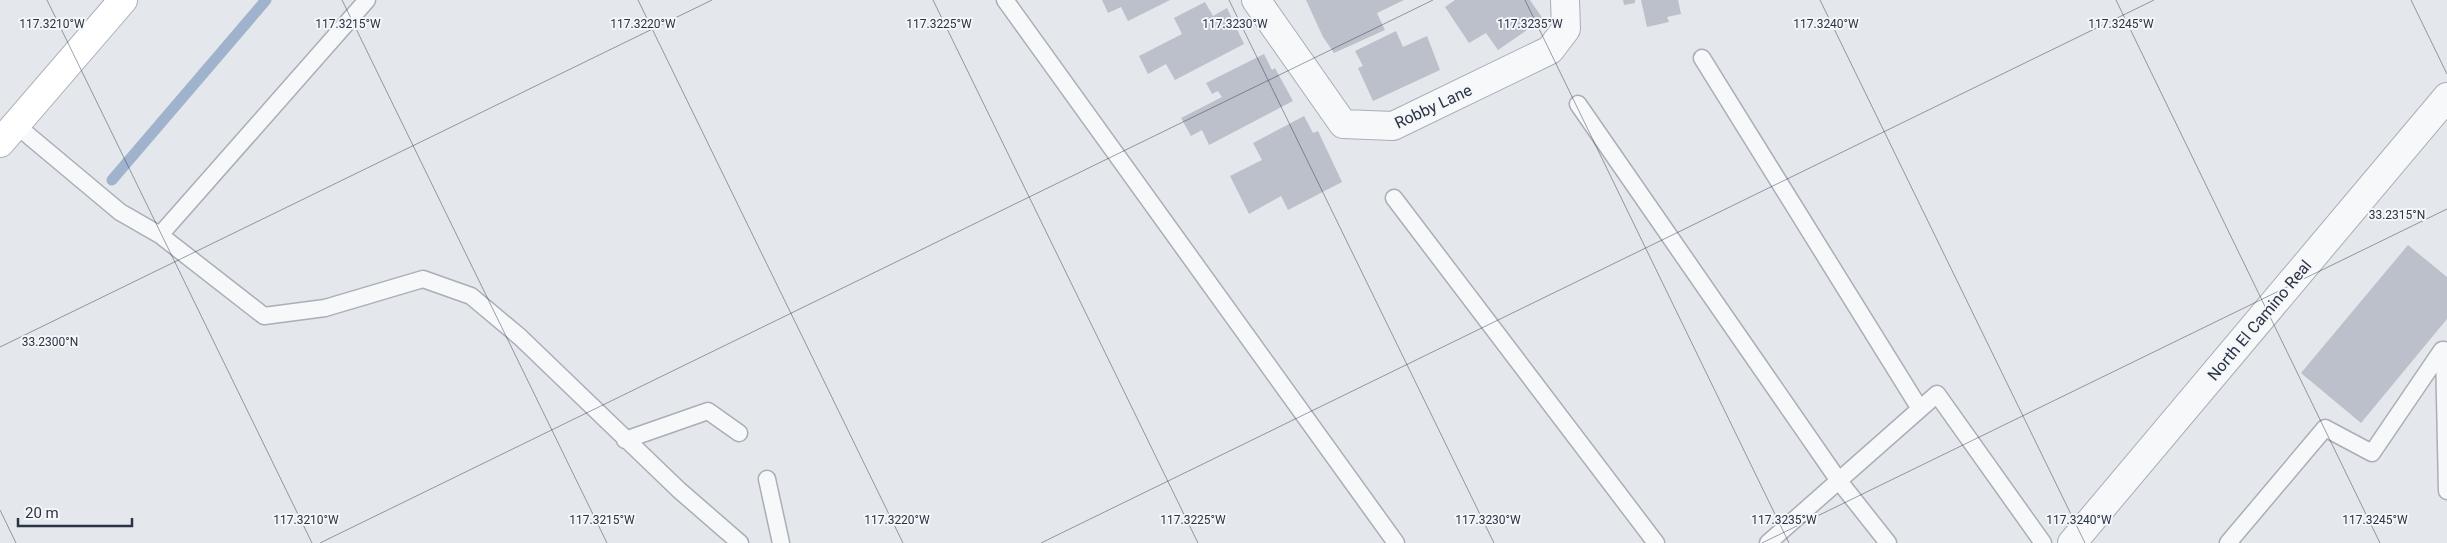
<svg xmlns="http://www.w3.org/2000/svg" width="2447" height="543" font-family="Roboto,sans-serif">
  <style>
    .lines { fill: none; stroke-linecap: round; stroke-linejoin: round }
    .stream { stroke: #9fb4cc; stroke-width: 11 }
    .building { fill: #bbc0ca }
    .service-casing { stroke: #a9aeb7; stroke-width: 19 }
    .minor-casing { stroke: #a9aeb7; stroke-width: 30 }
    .tertiary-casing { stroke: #a9aeb7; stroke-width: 30 }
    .secondary-casing { stroke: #a9aeb7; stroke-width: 30 }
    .service { stroke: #f7f8fa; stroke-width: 16 }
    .minor { stroke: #f7f8fa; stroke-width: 28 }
    .tertiary { stroke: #f7f8fa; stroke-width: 28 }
    .secondary { stroke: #fff; stroke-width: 28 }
    .ticks { fill: none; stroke: #2b3445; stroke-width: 1; stroke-opacity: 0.45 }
    .labels { text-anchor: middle; stroke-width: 4; stroke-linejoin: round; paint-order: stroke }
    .street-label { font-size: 16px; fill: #2b3445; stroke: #f4f6f9 }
    .ticks-label { font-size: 12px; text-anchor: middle; fill: #2b3445; stroke: #f4f6f9; stroke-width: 4; stroke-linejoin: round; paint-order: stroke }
  </style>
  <rect width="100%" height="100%" fill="#e4e7ec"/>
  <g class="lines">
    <path class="stream" d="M112,180L266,0"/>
  </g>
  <path class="building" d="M1102,0H1170L1128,21L1121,7L1108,13Z
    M1306,0H1404L1377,13L1385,30L1334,53L1323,37Z
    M1455,0H1530L1543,19L1498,50L1486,33L1469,43L1445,7Z
    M1623,0H1635V3L1624,5Z
    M1641,0H1678L1681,14L1667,17L1669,22L1647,27Z
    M1205,2L1213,16L1227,8L1244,44L1175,80L1166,64L1148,74L1139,56L1182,34L1174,18Z
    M1396,31L1403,47L1427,36L1440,70L1373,101L1358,68L1363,66L1355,51Z
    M1264,54L1272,70L1275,68L1293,101L1209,145L1202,130L1191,136L1181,118L1222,97L1218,91L1212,94L1206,83Z
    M1304,116L1313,133L1318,131L1342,182L1288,210L1281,196L1249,214L1230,176L1262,160L1253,143Z
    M2408,245L2447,277V319L2361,423L2301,373Z"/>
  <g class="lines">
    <g class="service-casing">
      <path id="service" d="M1005,0L1396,543
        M1702,58L1920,409
        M1578,104L1839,481L1888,543
        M16,125L120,212L160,235L367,0
        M1394,198L1656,543
        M160,235L264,316L325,308L423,279L471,296L520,337L679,490L740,543
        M2444,350L2447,491
        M625,440L708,411L739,433
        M767,479L781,543
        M1768,543L1937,394L2043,543
        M2228,543L2325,428L2372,453L2442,350"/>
    </g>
    <g class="minor-casing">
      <path id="minor" d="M1256,0L1343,124L1393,126L1550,50L1566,29L1565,0"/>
    </g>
    <g class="tertiary-casing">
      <path id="tertiary" d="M2072,543L2447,97"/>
    </g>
    <g class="secondary-casing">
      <path id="secondary" d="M0,143L123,0"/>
    </g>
    <use href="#service" class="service"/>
    <use href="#minor" class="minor"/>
    <use href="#tertiary" class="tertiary"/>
    <use href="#secondary" class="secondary"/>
  </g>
  <path class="ticks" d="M47,0L312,543M342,0L607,543M638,0L903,543M933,0L1198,543M1229,0L1494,543M1525,0L1789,543M1820,0L2085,543M2116,0L2380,543M2411,0L2447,74M0,347L712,0M0,510L16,543M320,543L1433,0M1041,543L2154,0M1762,543L2447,209"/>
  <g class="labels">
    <g class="street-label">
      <text transform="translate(1433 106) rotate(-25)" y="6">Robby Lane</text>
      <text transform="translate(2259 320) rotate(-50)" y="6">North El Camino Real</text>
    </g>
  </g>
  <g class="ticks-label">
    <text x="52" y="28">117.3210°W</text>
    <text x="348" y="28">117.3215°W</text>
    <text x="939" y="28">117.3225°W</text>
    <text x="1235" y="28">117.3230°W</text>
    <text x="2121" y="28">117.3245°W</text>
    <text x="643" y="28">117.3220°W</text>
    <text x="1530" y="28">117.3235°W</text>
    <text x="1826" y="28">117.3240°W</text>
    <text x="2397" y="219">33.2315°N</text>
    <text x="50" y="346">33.2300°N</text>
    <text x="306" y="524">117.3210°W</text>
    <text x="602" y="524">117.3215°W</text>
    <text x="897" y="524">117.3220°W</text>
    <text x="1193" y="524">117.3225°W</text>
    <text x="1488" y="524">117.3230°W</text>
    <text x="1784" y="524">117.3235°W</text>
    <text x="2079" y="524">117.3240°W</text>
    <text x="2375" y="524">117.3245°W</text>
  </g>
  <path d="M18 518v8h114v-8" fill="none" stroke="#2b3445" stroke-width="2.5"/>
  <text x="25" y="518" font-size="15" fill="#2b3445" stroke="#f4f6f9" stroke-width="4" paint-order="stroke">20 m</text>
</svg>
